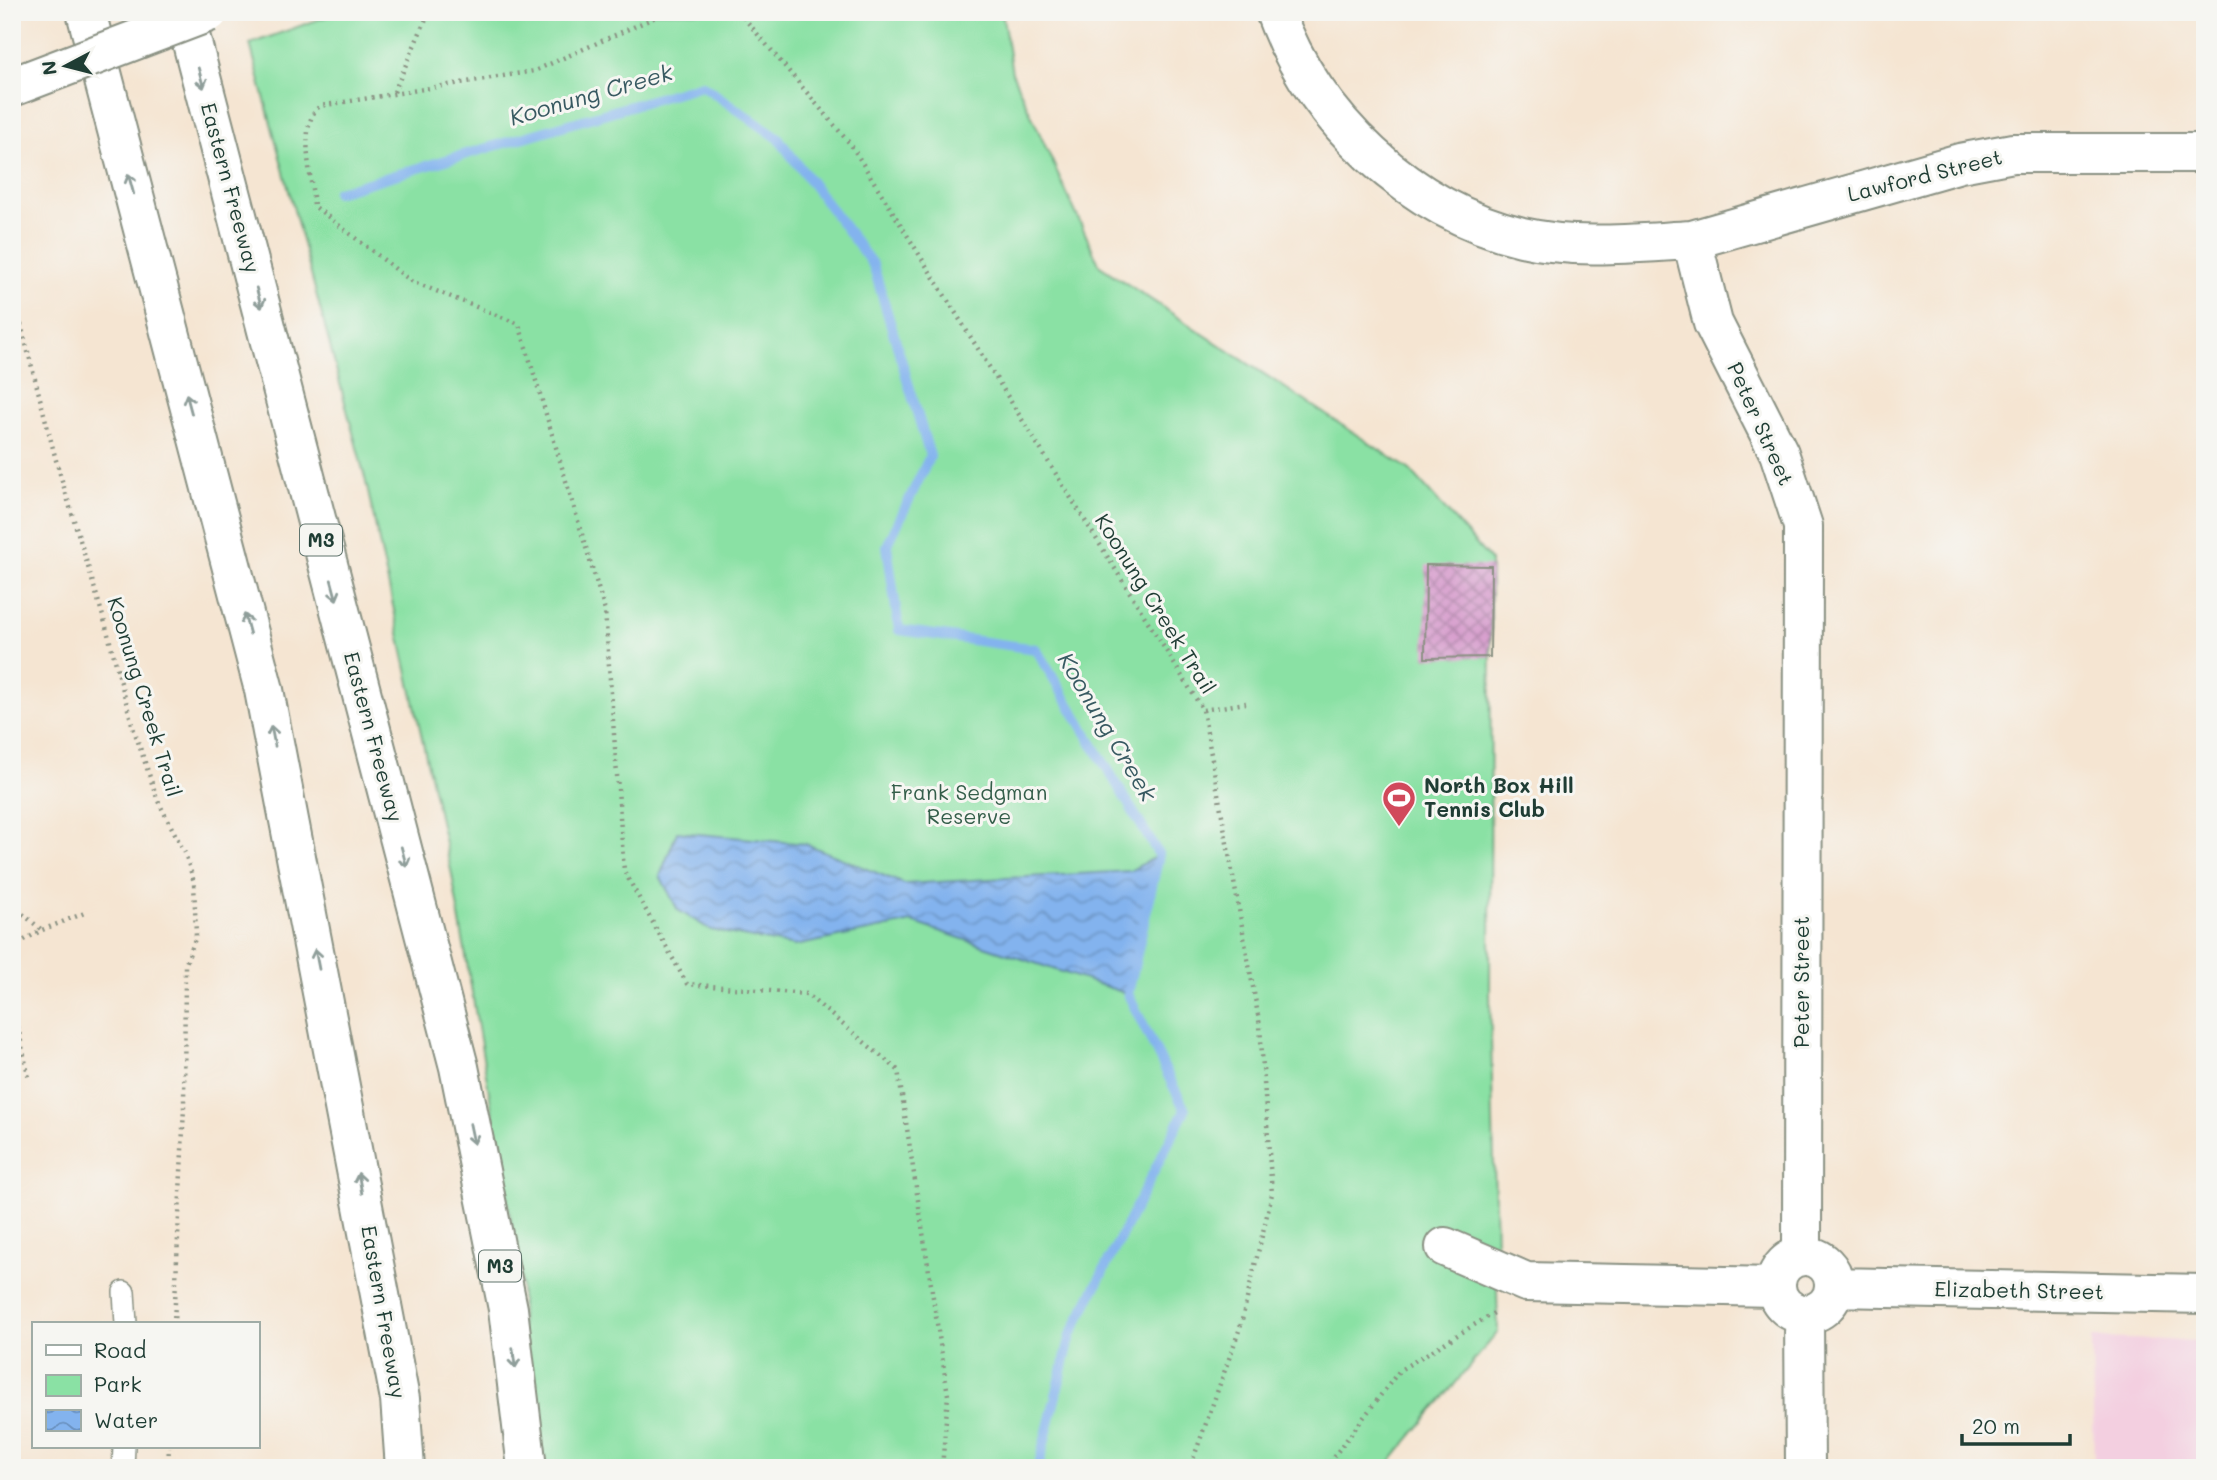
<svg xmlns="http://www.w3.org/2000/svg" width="2217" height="1480" font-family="Mali,sans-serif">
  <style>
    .built { fill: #f3cfe0 }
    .park { fill: #8ae1a4; stroke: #548f6c; stroke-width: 2 }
    .water { fill: url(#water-waves); stroke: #517891; stroke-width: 2 }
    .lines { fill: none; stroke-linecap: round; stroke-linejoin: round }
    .stream { stroke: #83b3ee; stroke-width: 10 }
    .building { fill: url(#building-cross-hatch) }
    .service-casing { stroke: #8a9183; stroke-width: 24 }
    .minor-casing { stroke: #8a9183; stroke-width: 42 }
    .motorway-casing { stroke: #8a9183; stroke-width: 42 }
    .path { stroke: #8a9183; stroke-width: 4.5; stroke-dasharray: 2 5; stroke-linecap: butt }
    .service { stroke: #fff; stroke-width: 21 }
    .minor { stroke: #fff; stroke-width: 38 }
    .motorway { stroke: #fff; stroke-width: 38 }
    .primary-bridge-casing { stroke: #8a9183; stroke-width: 42; stroke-linecap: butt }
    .primary-bridge { stroke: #fff; stroke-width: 38 }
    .oneway { stroke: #8f9e9a }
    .labels { text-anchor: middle; stroke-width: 6; stroke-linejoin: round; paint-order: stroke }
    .shield { fill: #f6f6f2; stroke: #60746d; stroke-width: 2 }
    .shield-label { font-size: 19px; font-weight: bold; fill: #1f3d34 }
    .street-label { font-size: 21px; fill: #1f3d34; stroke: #f6f6f2 }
    .poi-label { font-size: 21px; font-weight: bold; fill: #1f3d34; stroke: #f6f6f2; text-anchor: start }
    .park-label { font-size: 21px; fill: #345e4a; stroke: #f6f6f2 }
    .water-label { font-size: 23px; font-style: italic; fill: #385a62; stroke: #f6f6f2 }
  </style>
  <defs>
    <pattern id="water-waves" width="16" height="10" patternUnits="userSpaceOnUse" patternTransform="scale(1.75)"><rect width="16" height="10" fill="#83b3ee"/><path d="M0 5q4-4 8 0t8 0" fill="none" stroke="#6b93c2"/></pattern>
    <pattern id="building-cross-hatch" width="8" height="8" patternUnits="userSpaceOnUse" patternTransform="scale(1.75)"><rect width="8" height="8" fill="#d598cb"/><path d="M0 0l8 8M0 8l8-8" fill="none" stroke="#ac7da6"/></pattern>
  </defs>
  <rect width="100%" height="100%" fill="#f6f6f2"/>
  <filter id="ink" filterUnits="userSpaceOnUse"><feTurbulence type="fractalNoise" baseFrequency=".0143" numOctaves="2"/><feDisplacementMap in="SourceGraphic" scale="14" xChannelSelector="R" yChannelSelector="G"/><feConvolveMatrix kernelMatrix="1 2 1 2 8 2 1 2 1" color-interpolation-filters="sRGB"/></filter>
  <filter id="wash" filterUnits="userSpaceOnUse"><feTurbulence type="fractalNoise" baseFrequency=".00686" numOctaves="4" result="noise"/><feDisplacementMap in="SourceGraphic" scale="28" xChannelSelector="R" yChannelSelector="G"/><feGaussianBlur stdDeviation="1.57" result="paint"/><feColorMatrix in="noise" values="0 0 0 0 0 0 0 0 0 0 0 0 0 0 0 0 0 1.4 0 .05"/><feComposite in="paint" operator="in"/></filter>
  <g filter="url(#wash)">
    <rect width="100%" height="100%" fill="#f5e5d2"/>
    <path class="built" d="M2092,1338L2205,1341V1468H2094Z"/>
    <path class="park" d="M339,12H1002L1012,73L1100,266L1410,470L1491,561L1490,994L1498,1332L1385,1468H521V1280L452,875L365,478L250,44Z"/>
    <path class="water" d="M677,832L806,844L904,884L1130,871L1159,855L1128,994L912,922L795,946L711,930L678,910L660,876Z"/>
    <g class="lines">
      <path class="stream" d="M337,192L702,85L778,138L873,265L930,456L887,546L899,630L1036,649L1159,855L1128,994L1185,1110L1071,1335L1038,1468"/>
    </g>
    <g id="blocks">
      <path class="building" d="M1426,565L1491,566L1490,657L1425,658Z"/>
    </g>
  </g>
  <g filter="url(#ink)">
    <use href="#blocks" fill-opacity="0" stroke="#8a9183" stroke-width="2"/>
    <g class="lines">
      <g class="service-casing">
        <path id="service" d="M124,1292L126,1324
          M123,1468L124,1447"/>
      </g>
      <g class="minor-casing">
        <path id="minor" d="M1275,12C1314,119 1410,210 1522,237C1577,250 1637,243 1692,240L1713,323L1779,453L1803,526L1802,1256
          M1692,240L1960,163L2013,153H2205
          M1445,1247L1526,1282L1775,1287
          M1776 1285a29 29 0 1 1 58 0a29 29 0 1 1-58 0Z
          M1834,1287L2205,1294
          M1804,1314L1805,1468"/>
      </g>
      <g class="motorway-casing">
        <path id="motorway" d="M86,12L264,690L400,1399L405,1468
          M184,12L459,1067L508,1309L527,1468"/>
      </g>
      <path class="path" d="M667,12L534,71L320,106C297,124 312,178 314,206L411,281L519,324L605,611L624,871L687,984L806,994L898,1070L948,1395L942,1468
        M739,12L851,145L1203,710L1260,1026L1272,1194L1240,1328L1190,1468
        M394,92L429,12
        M12,290L57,464L105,623L132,724L158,801L185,853L194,882L196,936L185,966L184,1107L174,1324
        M1203,710L1246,703
        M12,905L42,930
        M12,947L42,930L87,912
        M12,999L29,1079
        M168,1468L169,1447
        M1325,1468L1400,1370L1497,1311"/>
      <use href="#service" class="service"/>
      <use href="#minor" class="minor"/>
      <use href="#motorway" class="motorway"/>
      <g class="primary-bridge-casing">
        <path id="primary-bridge" d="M12,87L209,12"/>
      </g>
      <use href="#primary-bridge" class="primary-bridge"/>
    </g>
    <defs><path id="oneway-shaft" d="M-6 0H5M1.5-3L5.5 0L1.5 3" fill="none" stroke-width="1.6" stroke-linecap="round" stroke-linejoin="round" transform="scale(1.75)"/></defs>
    <g class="oneway">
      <use href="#oneway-shaft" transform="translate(201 78) rotate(75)"/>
      <use href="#oneway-shaft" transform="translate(131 184) rotate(-105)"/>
      <use href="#oneway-shaft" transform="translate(259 298) rotate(75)"/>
      <use href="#oneway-shaft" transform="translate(189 404) rotate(-105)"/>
      <use href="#oneway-shaft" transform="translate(334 590) rotate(75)"/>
      <use href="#oneway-shaft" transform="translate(247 624) rotate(-105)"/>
      <use href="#oneway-shaft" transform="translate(273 736) rotate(-101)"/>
      <use href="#oneway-shaft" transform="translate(404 857) rotate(75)"/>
      <use href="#oneway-shaft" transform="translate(317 959) rotate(-101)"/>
      <use href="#oneway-shaft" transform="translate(472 1134) rotate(78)"/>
      <use href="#oneway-shaft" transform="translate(360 1183) rotate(-100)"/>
      <use href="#oneway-shaft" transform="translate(514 1358) rotate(83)"/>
    </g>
  </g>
  <defs>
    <g id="stadium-pin" transform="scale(1.75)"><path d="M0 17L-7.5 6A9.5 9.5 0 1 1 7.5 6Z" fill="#d1495b" stroke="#f6f6f2"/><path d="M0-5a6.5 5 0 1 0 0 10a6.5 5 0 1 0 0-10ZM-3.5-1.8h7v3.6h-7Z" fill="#fff"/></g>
  </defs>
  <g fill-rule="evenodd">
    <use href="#stadium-pin" x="1399" y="798"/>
  </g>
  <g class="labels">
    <g class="shield">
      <rect x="300" y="524.5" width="42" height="31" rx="5"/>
      <rect x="479" y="1250.5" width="42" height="31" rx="5"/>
    </g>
    <g class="shield-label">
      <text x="321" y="547">M3</text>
      <text x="500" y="1273">M3</text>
    </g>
    <g class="street-label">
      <text transform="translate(1925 176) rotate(-14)" y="7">Lawford Street</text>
      <text transform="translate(230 188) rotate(75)" y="7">Eastern Freeway</text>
      <text transform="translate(1760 424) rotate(66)" y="7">Peter Street</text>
      <text transform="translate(1155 604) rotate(58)" y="7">Koonung Creek Trail</text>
      <text transform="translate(144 697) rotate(73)" y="7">Koonung Creek Trail</text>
      <text transform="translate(373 737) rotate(75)" y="7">Eastern Freeway</text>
      <text transform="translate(1802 982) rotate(-90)" y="7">Peter Street</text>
      <text transform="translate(2019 1291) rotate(1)" y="7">Elizabeth Street</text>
      <text transform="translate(383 1312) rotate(80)" y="7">Eastern Freeway</text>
    </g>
    <g class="poi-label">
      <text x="1424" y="793">North Box Hill<tspan x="1424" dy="24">Tennis Club</tspan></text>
    </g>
    <g class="park-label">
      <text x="969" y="800">Frank Sedgman<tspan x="969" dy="24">Reserve</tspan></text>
    </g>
    <g class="water-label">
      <text transform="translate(591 95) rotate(-16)" y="8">Koonung Creek</text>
      <text transform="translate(1107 727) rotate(59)" y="8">Koonung Creek</text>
    </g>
  </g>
  <rect width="2217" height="1480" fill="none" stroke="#f6f6f2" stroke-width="42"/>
  <rect x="32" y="1322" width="228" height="126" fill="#f6f6f2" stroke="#a0aca6" stroke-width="2"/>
  <rect x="46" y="1345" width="35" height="10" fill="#ffffff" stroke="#a0aca6" stroke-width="2"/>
  <text x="94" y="1358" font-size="21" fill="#1f3d34">Road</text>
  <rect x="46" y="1375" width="35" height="21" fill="#8ae1a4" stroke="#a0aca6" stroke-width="2"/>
  <text x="94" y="1392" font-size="21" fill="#1f3d34">Park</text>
  <rect x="46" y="1410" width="35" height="21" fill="url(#water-waves)" stroke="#a0aca6" stroke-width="2"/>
  <text x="94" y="1428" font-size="21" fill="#1f3d34">Water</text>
  <g transform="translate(66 66) rotate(263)" stroke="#f6f6f2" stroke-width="5" paint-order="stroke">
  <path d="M0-5L12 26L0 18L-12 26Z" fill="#1f3d34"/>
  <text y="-10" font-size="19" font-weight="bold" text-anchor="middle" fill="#1f3d34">N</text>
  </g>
  <path d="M1962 1434v10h108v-10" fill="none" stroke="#1f3d34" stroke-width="3.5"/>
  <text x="1972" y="1434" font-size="21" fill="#1f3d34" stroke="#f6f6f2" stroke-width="5" paint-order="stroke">20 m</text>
</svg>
